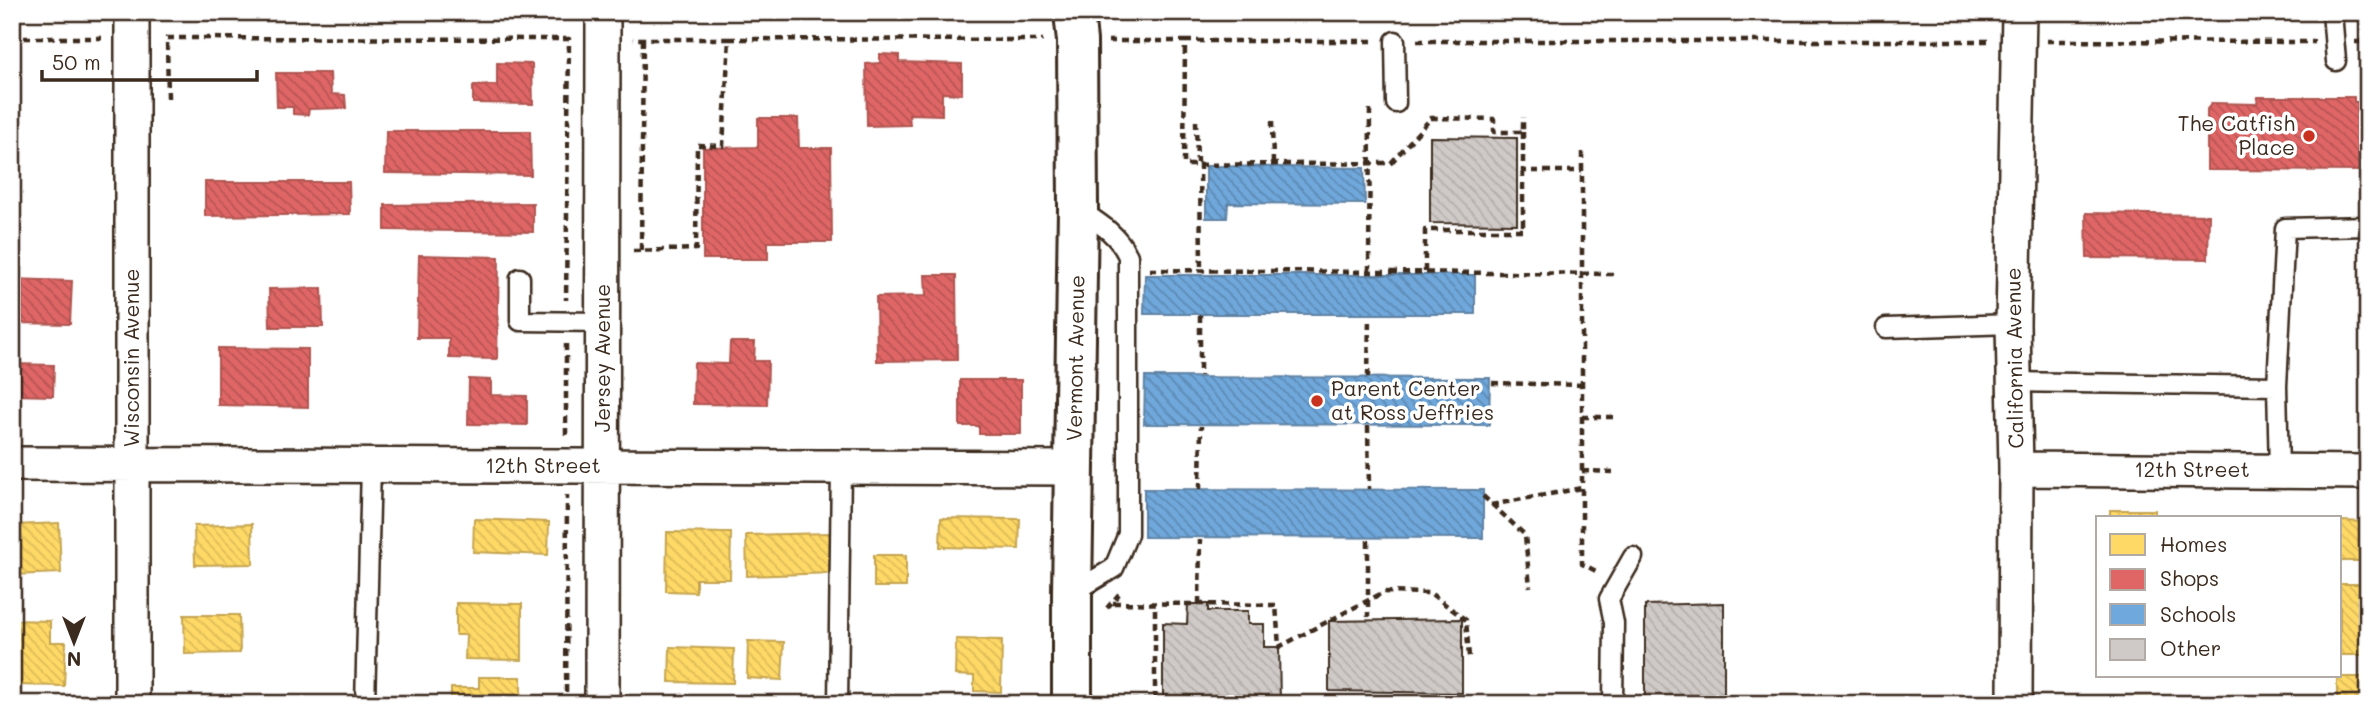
<svg xmlns="http://www.w3.org/2000/svg" width="2380" height="716" font-family="Mali,sans-serif">
  <style>
    .homes { fill: url(#homes-back-hatch); stroke: #c4a450; stroke-width: 2 }
    .shops { fill: url(#shops-back-hatch); stroke: #ae5450; stroke-width: 2 }
    .schools { fill: url(#schools-back-hatch); stroke: #5f82a3; stroke-width: 2 }
    .building { fill: url(#building-back-hatch); stroke: #3b2a1e; stroke-width: 2 }
    .lines { fill: none; stroke-linecap: round; stroke-linejoin: round }
    .lane-casing { stroke: #3b2a1e; stroke-width: 23 }
    .street-casing { stroke: #3b2a1e; stroke-width: 38 }
    .secondary-casing { stroke: #3b2a1e; stroke-width: 44 }
    .path { stroke: #3b2a1e; stroke-width: 4.5; stroke-dasharray: 7 5; stroke-linecap: butt }
    .lane { stroke: #fff; stroke-width: 18 }
    .street { stroke: #fff; stroke-width: 33 }
    .secondary { stroke: #fff; stroke-width: 38 }
    .poi-dot { fill: #c8321e; stroke: #fff; stroke-width: 2.5 }
    .labels { text-anchor: middle; stroke-width: 7; stroke-linejoin: round; paint-order: stroke }
    .poi-label { font-size: 21px; fill: #3b2a1e; stroke: #fff; text-anchor: end }
    .street-label { font-size: 21px; fill: #3b2a1e; stroke: #fff }
  </style>
  <defs>
    <pattern id="homes-back-hatch" width="6" height="6" patternUnits="userSpaceOnUse" patternTransform="scale(1.75)"><rect width="6" height="6" fill="#ffd966"/><path d="M-1 5l2 2M0 0l6 6M5-1l2 2" fill="none" stroke="#dbba58"/></pattern>
    <pattern id="shops-back-hatch" width="6" height="6" patternUnits="userSpaceOnUse" patternTransform="scale(1.75)"><rect width="6" height="6" fill="#e06666"/><path d="M-1 5l2 2M0 0l6 6M5-1l2 2" fill="none" stroke="#b75453"/></pattern>
    <pattern id="schools-back-hatch" width="6" height="6" patternUnits="userSpaceOnUse" patternTransform="scale(1.75)"><rect width="6" height="6" fill="#6fa8dc"/><path d="M-1 5l2 2M0 0l6 6M5-1l2 2" fill="none" stroke="#5c89b2"/></pattern>
    <pattern id="building-back-hatch" width="6" height="6" patternUnits="userSpaceOnUse" patternTransform="scale(1.75)"><rect width="6" height="6" fill="#cfcac7"/><path d="M-1 5l2 2M0 0l6 6M5-1l2 2" fill="none" stroke="#b3aeaa"/></pattern>
  </defs>
  <rect width="100%" height="100%" fill="#fff"/>
  <filter id="ink" filterUnits="userSpaceOnUse"><feTurbulence type="fractalNoise" baseFrequency=".0143" numOctaves="2"/><feDisplacementMap in="SourceGraphic" scale="14" xChannelSelector="R" yChannelSelector="G"/><feConvolveMatrix kernelMatrix="1 2 1 2 8 2 1 2 1" color-interpolation-filters="sRGB"/></filter>
  <g filter="url(#ink)">
    <path class="homes" d="M2110,510H2155V518H2110Z
      M941,518L1020,519L1019,549L940,547Z
      M474,519L549,522L548,555L473,552Z
      M2340,521L2368,522V561H2340Z
      M59,523L61,573L12,575V549L16,548L15,525Z
      M252,524L253,564L195,565L194,526Z
      M667,532L731,533L730,579H696V592L666,591Z
      M831,533L832,573L747,576L746,535Z
      M874,555H906V587H874Z
      M2340,584H2368V655H2340Z
      M456,603L522,604V660L465,659L466,635H456Z
      M184,615H239L240,653L185,654Z
      M12,620L50,621V642H66L64,686L12,685Z
      M956,639L1002,640L1001,692L974,691V676L955,675Z
      M748,641L784,642L782,680L747,678Z
      M670,647L734,649L733,683L669,682Z
      M479,677H521V704H451V688H479Z
      M2337,677H2368V704H2337Z
      M2100,697L2164,698V704H2099Z
      M885,698L934,699V704H885Z"/>
    <path class="shops" d="M880,54L899,55V62L962,64V94L942,93V115L909,114L910,125L867,126L866,64L880,63Z
      M497,63L532,64L533,104L473,103V86L497,85Z
      M276,73H330L331,94L345,95L346,108L309,109L308,115L293,114V107H277Z
      M2258,97H2354V102H2368V171L2207,170V109L2212,103L2257,104Z
      M758,118H798L799,148H831L832,242H768V259H703V148L758,147Z
      M386,131H530L531,175L385,173Z
      M205,182H349L350,214L205,216Z
      M533,203V232L385,230V205Z
      M2086,213L2209,215L2208,259L2087,258Z
      M419,255L499,257L497,359L449,358V338H417Z
      M925,275H956L957,360L877,361L876,297L926,296Z
      M12,279L72,281L70,324L12,323Z
      M322,288L323,327H270L269,289Z
      M730,342H755L754,361H768L767,405L693,404L694,363L729,364Z
      M218,348L308,349V407L218,405Z
      M12,364L54,365L53,396L12,395Z
      M469,379L491,380V395L527,396V425L468,424Z
      M960,380H1021V434H979V426H960Z"/>
    <path class="schools" d="M1206,166L1364,168L1365,204L1228,203L1227,218H1206Z
      M1145,275H1475V314H1144Z
      M1145,377L1490,378L1489,425L1144,424Z
      M1144,489L1483,490V538L1144,537Z"/>
    <path class="building" d="M1430,137L1517,138V224L1430,223Z
      M1724,603V704H1645V605Z
      M1188,604H1208V611H1248V624H1264V647H1279L1280,704H1163V623L1187,624Z
      M1462,619V693L1329,691V621Z"/>
    <g class="lines">
      <g class="lane-casing">
        <path id="lane" d="M2332,12L2336,61
          M1395,41L1396,103
          M520,278V321L602,322
          M1886,328L2013,324
          M2014,382L2277,386
          M2279,471L2277,386L2285,228L2368,226
          M1072,593L1114,568L1128,534V256C1117,233 1099,223 1078,209
          M365,704L371,465
          M838,704L841,467
          M1613,704L1614,623L1609,599L1633,557"/>
      </g>
      <g class="street-casing">
        <path id="street" d="M132,12V704
          M12,464L1074,468
          M2016,469L2368,472
          M602,704L603,12
          M2015,704L2016,469L2013,324L2019,12"/>
      </g>
      <g class="secondary-casing">
        <path id="secondary" d="M1072,704V593L1078,209L1077,41L1074,12"/>
      </g>
      <path class="path" d="M12,38H102
        M729,39L1043,40
        M1108,41H1185L1184,165L1391,163L1431,118L1494,119V132H1523V117
        M1185,41H1373
        M1417,41H1989
        M2047,41L2315,42
        M2355,42H2368
        M168,98L167,38L569,39L566,300
        M1196,121L1197,163
        M1272,121L1273,163
        M1523,132V171H1582
        M1582,152V564L1598,572
        M1200,163L1201,271
        M641,250L643,38
        M633,251L696,249L697,145L723,146L729,39H633
        M1150,270L1615,274
        M1369,272L1370,105
        M1425,272V230H1523V171
        M1200,315V376
        M566,344V437
        M1368,377L1369,317
        M1492,383L1582,385
        M1582,417H1616
        M1368,426L1369,489
        M1582,471L1615,472
        M1200,489L1201,426
        M1483,496L1525,535L1530,587
        M1491,505L1582,488
        M1368,540V617
        M1113,603L1276,605L1279,647L1384,592L1430,593L1466,620L1469,657
        M1199,604L1200,540
        M1107,608L1119,594
        M1107,701L1155,700V604
        M566,704L567,495"/>
      <use href="#lane" class="lane"/>
      <use href="#street" class="street"/>
      <use href="#secondary" class="secondary"/>
    </g>
  </g>
  <g class="poi-dot">
    <circle cx="2309" cy="136" r="7"/>
    <circle cx="1317" cy="401" r="7"/>
  </g>
  <g class="labels">
    <g class="poi-label">
      <text x="2295" y="131">The Catfish<tspan x="2295" dy="24">Place</tspan></text>
      <text x="1331" y="396" text-anchor="start">Parent Center<tspan x="1331" dy="24">at Ross Jeffries</tspan></text>
    </g>
    <g class="street-label">
      <text transform="translate(132 358) rotate(-90)" y="7">Wisconsin Avenue</text>
      <text transform="translate(603 358) rotate(-90)" y="7">Jersey Avenue</text>
      <text transform="translate(1076 358) rotate(-89)" y="7">Vermont Avenue</text>
      <text transform="translate(2015 358) rotate(-91)" y="7">California Avenue</text>
      <text x="543" y="473">12th Street</text>
      <text x="2192" y="477">12th Street</text>
    </g>
  </g>
  <rect width="2380" height="716" fill="none" stroke="#fff" stroke-width="42"/>
  <rect x="21" y="21" width="2338" height="674" fill="none" stroke="#3b2a1e" stroke-width="2.5" filter="url(#ink)"/>
  <rect x="2096" y="516" width="245" height="161" fill="#ffffff" stroke="#b1aaa5" stroke-width="2"/>
  <rect x="2110" y="534" width="35" height="21" fill="#ffd966" stroke="#b1aaa5" stroke-width="2"/>
  <text x="2160" y="552" font-size="21" fill="#3b2a1e">Homes</text>
  <rect x="2110" y="569" width="35" height="21" fill="#e06666" stroke="#b1aaa5" stroke-width="2"/>
  <text x="2160" y="586" font-size="21" fill="#3b2a1e">Shops</text>
  <rect x="2110" y="604" width="35" height="21" fill="#6fa8dc" stroke="#b1aaa5" stroke-width="2"/>
  <text x="2160" y="622" font-size="21" fill="#3b2a1e">Schools</text>
  <rect x="2110" y="639" width="35" height="21" fill="#cfcac7" stroke="#b1aaa5" stroke-width="2"/>
  <text x="2160" y="656" font-size="21" fill="#3b2a1e">Other</text>
  <g transform="translate(74 642) rotate(180)" stroke="#ffffff" stroke-width="5" paint-order="stroke">
  <path d="M0-5L12 26L0 18L-12 26Z" fill="#3b2a1e"/>
  <text y="-10" font-size="19" font-weight="bold" text-anchor="middle" fill="#3b2a1e">N</text>
  </g>
  <path d="M42 70v10h215v-10" fill="none" stroke="#3b2a1e" stroke-width="3.5"/>
  <text x="52" y="70" font-size="21" fill="#3b2a1e" stroke="#ffffff" stroke-width="5" paint-order="stroke">50 m</text>
</svg>
